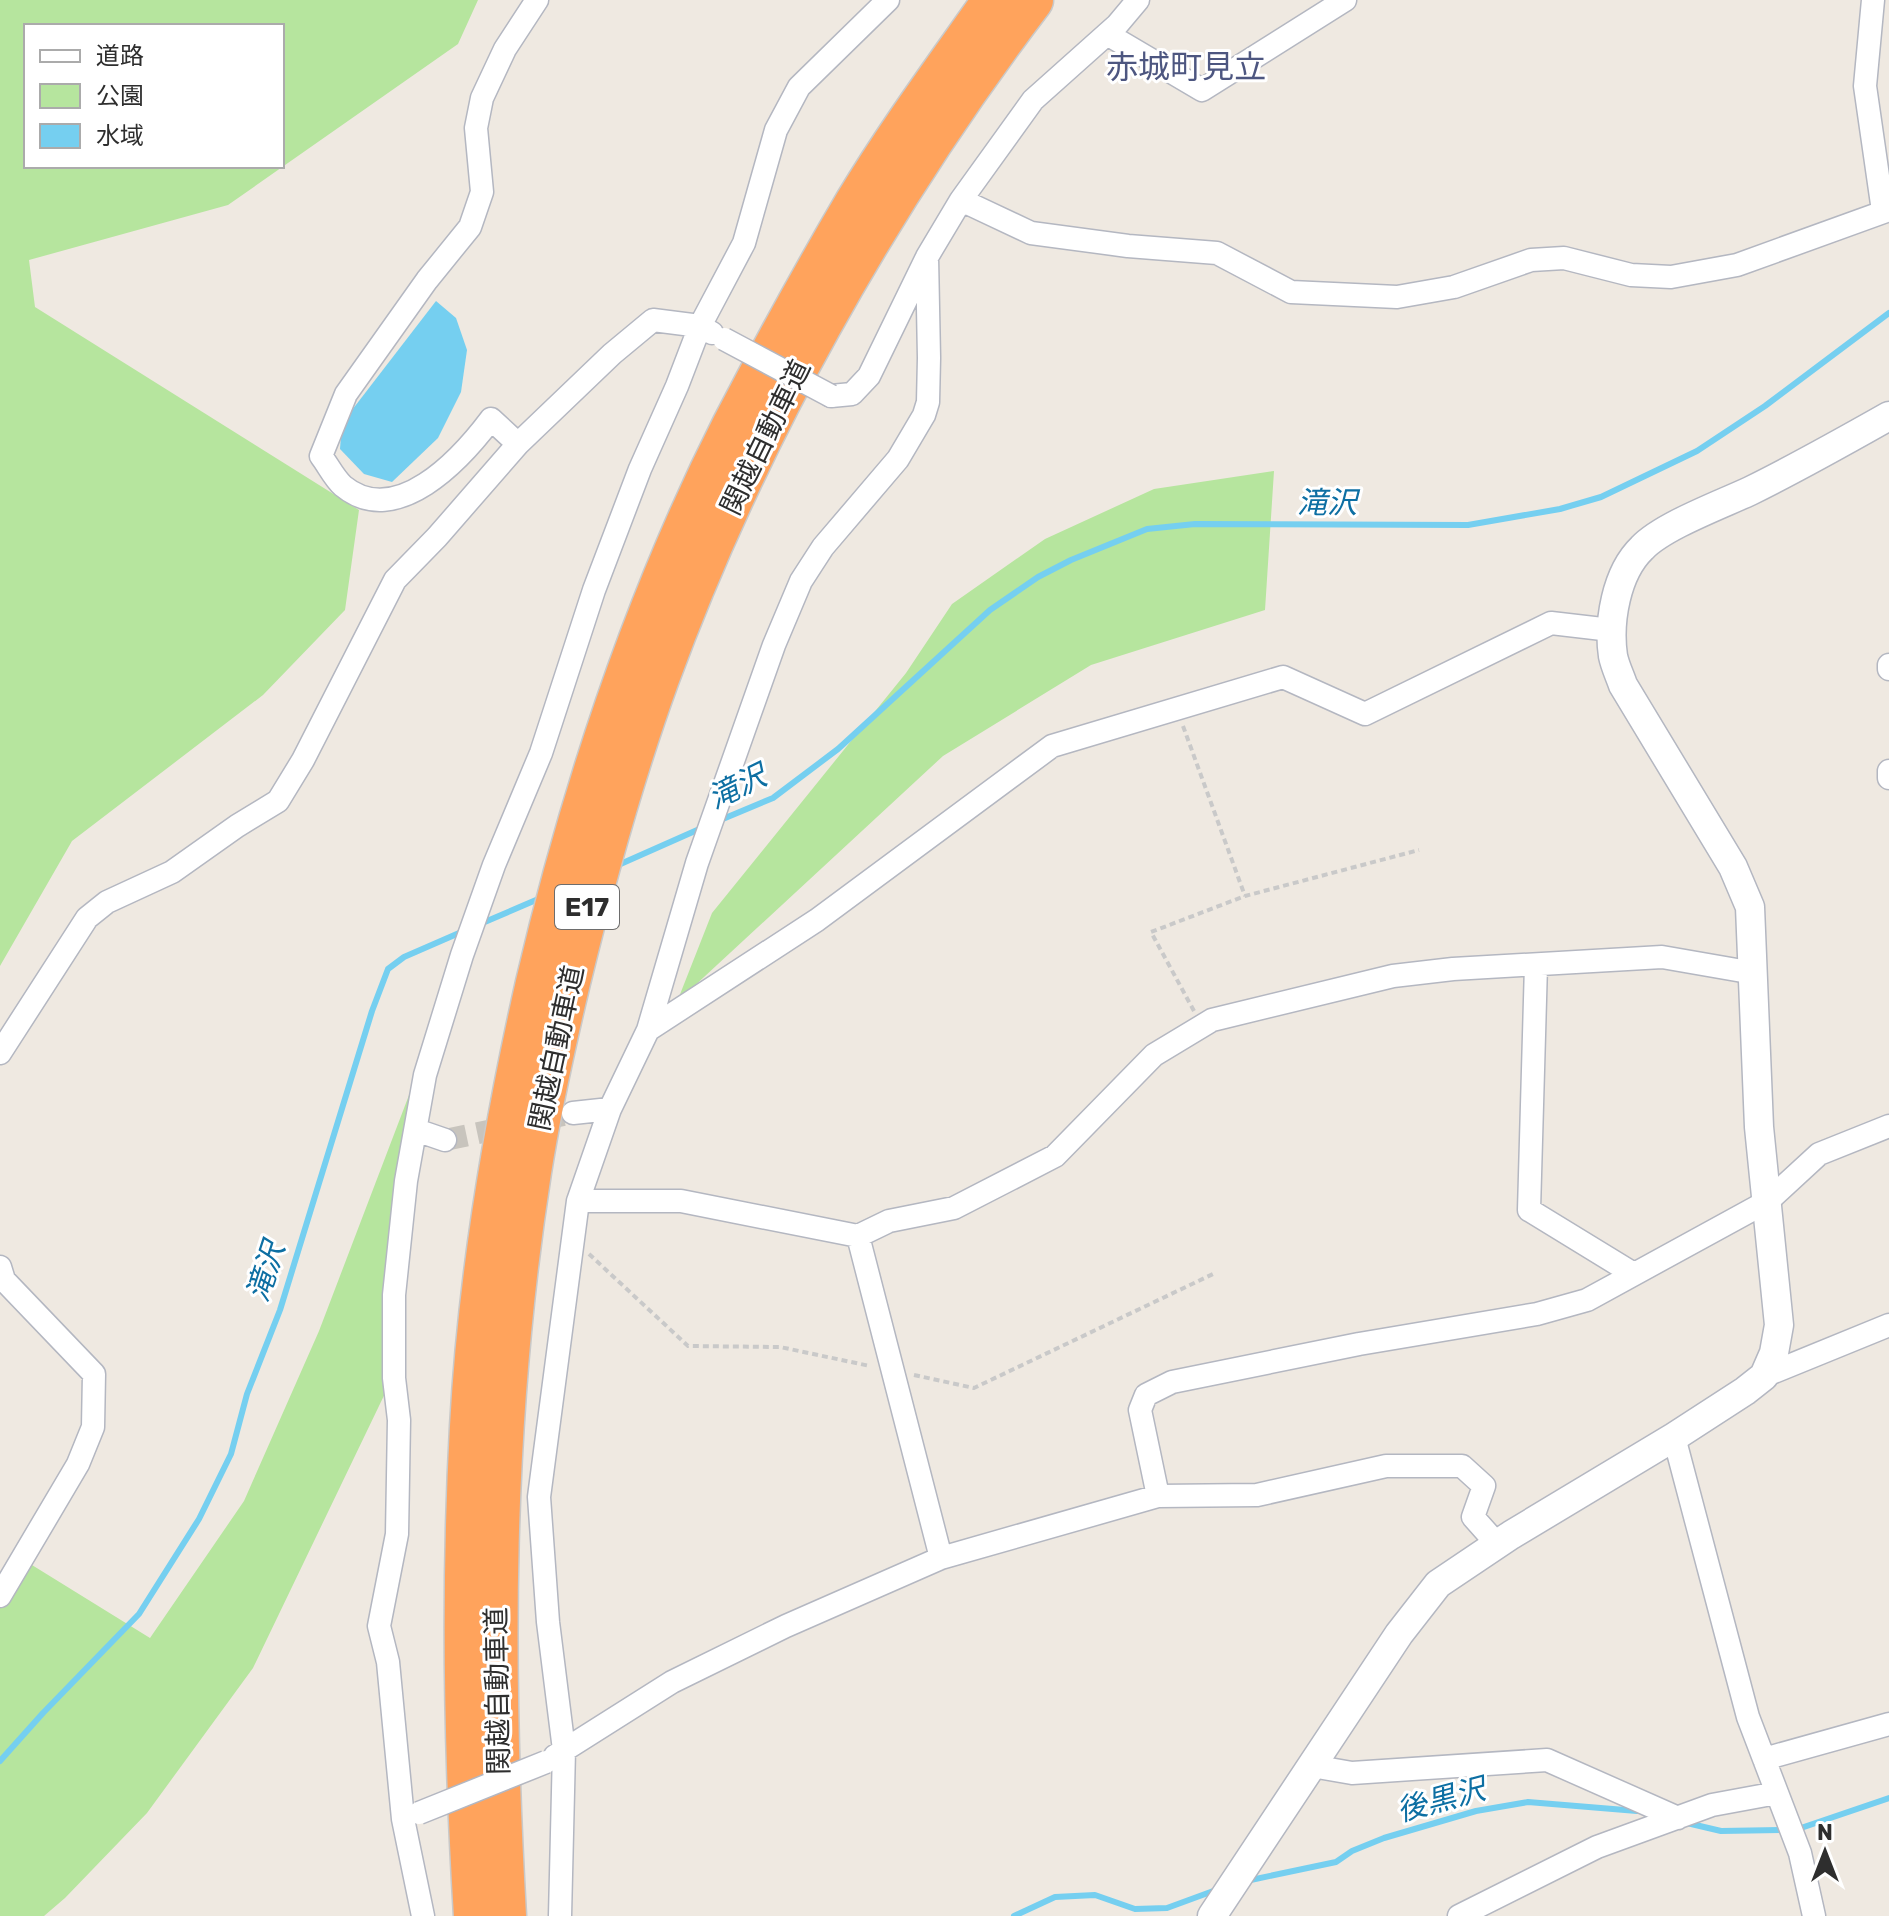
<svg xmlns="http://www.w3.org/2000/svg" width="1889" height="1916" font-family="Rubik,'Noto Sans JP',sans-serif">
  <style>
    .green { fill: #b6e59e; fill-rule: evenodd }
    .water { fill: #75cff0 }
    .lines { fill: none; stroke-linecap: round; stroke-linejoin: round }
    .stream { stroke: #75cff0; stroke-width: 6 }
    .minor-tunnel { stroke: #c8c4bd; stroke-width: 22; stroke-dasharray: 22 11; stroke-linecap: butt }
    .minor-casing { stroke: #b4b7c1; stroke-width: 25 }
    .tertiary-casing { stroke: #b4b7c1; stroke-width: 31 }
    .motorway-casing { stroke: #c9c9c9; stroke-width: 45 }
    .path { stroke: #c9c9c9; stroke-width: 4; stroke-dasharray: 6 4; stroke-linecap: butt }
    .minor { stroke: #fff; stroke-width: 22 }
    .tertiary { stroke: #fff; stroke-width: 28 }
    .motorway { stroke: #ffa35c; stroke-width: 42 }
    .minor-bridge-casing { stroke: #b4b7c1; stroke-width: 25; stroke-linecap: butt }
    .minor-bridge { stroke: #fff; stroke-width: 22 }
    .labels { text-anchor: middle; stroke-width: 6; stroke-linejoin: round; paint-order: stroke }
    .shield { fill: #fff; stroke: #6d6d6d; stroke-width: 2 }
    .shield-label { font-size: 26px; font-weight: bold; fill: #2e2e2e }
    .street-label { font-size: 28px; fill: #2e2e2e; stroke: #fff }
    .water-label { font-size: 30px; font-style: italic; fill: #0d6fa3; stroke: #fff }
    .quarter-label { font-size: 32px; fill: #4d5680; stroke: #fff }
  </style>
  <rect width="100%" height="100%" fill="#efe9e1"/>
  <path class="green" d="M0,0H478L458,44L228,205L29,260L35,307L359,510L345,610L263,695L72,841L0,966ZM282,26V166H26V26Z
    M1274,471L1265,610L1091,665L943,756L677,1002L712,913L906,673L952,604L1045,539L1154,489Z
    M414,1082L391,1381L253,1668L147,1813L65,1898L44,1916H0V1602L19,1557L150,1638L244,1501L319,1331Z"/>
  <path class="water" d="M436,301L456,318L467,350L461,392L438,438L392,482L364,474L340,449L342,423Z"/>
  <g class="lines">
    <path class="stream" d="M718,821L773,798L838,749L990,610L1038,577L1071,560L1147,529L1195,524L1468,525L1560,509L1601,497L1697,451L1765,406L1889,313
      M616,866L704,827
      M480,924L543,897
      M0,1761L43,1713L139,1614L199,1519L231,1454L247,1394L280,1310L372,1011L388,969L404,957L466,930
      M1687,1823L1721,1831L1787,1830
      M1798,1829L1889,1798
      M1246,1881L1336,1862L1352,1851L1384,1838L1476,1811L1528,1802L1637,1811
      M1014,1916L1055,1897L1095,1895L1135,1909L1167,1908L1216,1890"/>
    <path class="minor-tunnel" d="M445,1140L573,1113"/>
    <g class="minor-casing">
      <path id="minor" d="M1873,0L1865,86L1883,211
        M1107,34L1202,90L1345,0
        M961,200L1031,233L1128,246L1217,253L1291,292L1397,297L1454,287L1531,260L1564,258L1631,275L1671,277L1737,265L1889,210
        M831,396L852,394L869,376L927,257L961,200L1033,100L1117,25L1138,0
        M518,444L491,419C461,459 396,530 343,486C334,478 328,465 321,456L346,394L427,280L470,227L482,192L476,128L482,98L505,49L537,0
        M1889,665V669
        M1889,771V778
        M1536,965L1529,1210L1632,1273
        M648,1030L817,920L1052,746L1283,677L1365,714L1551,623L1611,630
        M0,1053L87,918L107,902L172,872L237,826L278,801L303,760L395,580L437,537L518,444L612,354L653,320L700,326L712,333
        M573,1113L610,1109
        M416,1130L445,1140
        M578,1201H681L858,1236L889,1221L954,1208L1055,1156L1154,1055L1212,1020L1393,976L1453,969L1662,957L1754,973
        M858,1236L941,1558
        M0,1267L4,1280L94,1374L93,1427L78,1464L0,1596
        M1764,1376L1889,1325
        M1674,1437L1748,1717L1800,1853L1814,1916
        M1158,1496L1140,1410L1146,1395L1172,1382L1359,1344L1537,1314L1587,1300L1768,1201L1819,1154L1889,1126
        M555,1756L672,1682L786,1626L941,1558L1158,1496L1257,1495L1386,1466H1462L1484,1486L1473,1517L1497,1544
        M1764,1759L1889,1724
        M1312,1766L1352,1773L1547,1760L1678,1818
        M423,1916L403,1819L388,1662L379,1626L397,1534L399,1420L394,1378V1295L406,1181L425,1075L462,955L494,865L541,753L594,590L640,469L677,386L700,326L744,243L776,130L799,87L888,0
        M560,1916L564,1750L548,1622L539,1497L578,1201L610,1109L648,1030L697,863L774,645L801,581L823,547L898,459L924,415L928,402L929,358L927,257
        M1459,1916L1597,1847L1712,1805L1777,1793"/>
    </g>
    <g class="tertiary-casing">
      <path id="tertiary" d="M1212,1916L1399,1634L1438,1584L1511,1535L1674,1437L1745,1391L1764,1376L1774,1353L1779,1325L1759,1127L1750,907L1733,867L1623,685C1620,676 1615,666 1613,656C1608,622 1616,573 1642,548C1663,526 1720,505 1750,491C1797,468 1843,442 1889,416"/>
    </g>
    <g class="motorway-casing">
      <path id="motorway" d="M475,1916C465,1753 462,1590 471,1427C479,1277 504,1129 537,983C582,791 644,602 733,426C772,351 813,276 856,203C898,133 947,67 994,0
        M505,1916C491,1666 491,1420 530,1172C540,1108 554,1045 569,982C594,879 622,777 658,678C745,440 879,201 1032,0"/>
    </g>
    <path class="path" d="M1183,726L1245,896
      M1194,1011L1151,932L1245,896L1419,850
      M589,1254L688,1346L780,1347L870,1366
      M914,1375L974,1388L1213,1274"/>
    <use href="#minor" class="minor"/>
    <use href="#tertiary" class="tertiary"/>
    <use href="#motorway" class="motorway"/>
    <g class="minor-bridge-casing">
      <path id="minor-bridge" d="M724,339L831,396
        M419,1813L546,1762"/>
    </g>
    <use href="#minor-bridge" class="minor-bridge"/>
  </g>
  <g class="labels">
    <rect class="shield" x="555" y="885" width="64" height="44" rx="6"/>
    <g class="shield-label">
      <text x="587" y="916">E17</text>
    </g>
    <g class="street-label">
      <text transform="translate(765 437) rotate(-64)" y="10">関越自動車道</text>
      <text transform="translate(556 1048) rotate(-78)" y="10">関越自動車道</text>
      <text transform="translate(497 1691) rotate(-91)" y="10">関越自動車道</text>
    </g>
    <g class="water-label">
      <text x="1327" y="513">滝沢</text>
      <text transform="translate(737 787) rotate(-26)" y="10">滝沢</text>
      <text transform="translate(266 1272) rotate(-72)" y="10">滝沢</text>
      <text transform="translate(1441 1800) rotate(-15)" y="10">後黒沢</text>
    </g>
    <g class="quarter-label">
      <text x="1186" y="78">赤城町見立</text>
    </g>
  </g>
  <rect x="24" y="24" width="260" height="144" fill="#ffffff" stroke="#ababab" stroke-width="2"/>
  <rect x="40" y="50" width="40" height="12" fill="#ffffff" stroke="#ababab" stroke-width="2"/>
  <text x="96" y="64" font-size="24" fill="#2e2e2e">道路</text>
  <rect x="40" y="84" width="40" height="24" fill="#b6e59e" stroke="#ababab" stroke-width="2"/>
  <text x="96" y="104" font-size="24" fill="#2e2e2e">公園</text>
  <rect x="40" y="124" width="40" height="24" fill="#75cff0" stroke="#ababab" stroke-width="2"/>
  <text x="96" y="144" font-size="24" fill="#2e2e2e">水域</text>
  <g transform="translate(1825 1852)" stroke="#ffffff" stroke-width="6" paint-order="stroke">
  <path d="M0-6L14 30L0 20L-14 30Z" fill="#2e2e2e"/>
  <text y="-12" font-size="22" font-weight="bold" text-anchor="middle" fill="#2e2e2e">N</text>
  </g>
</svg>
